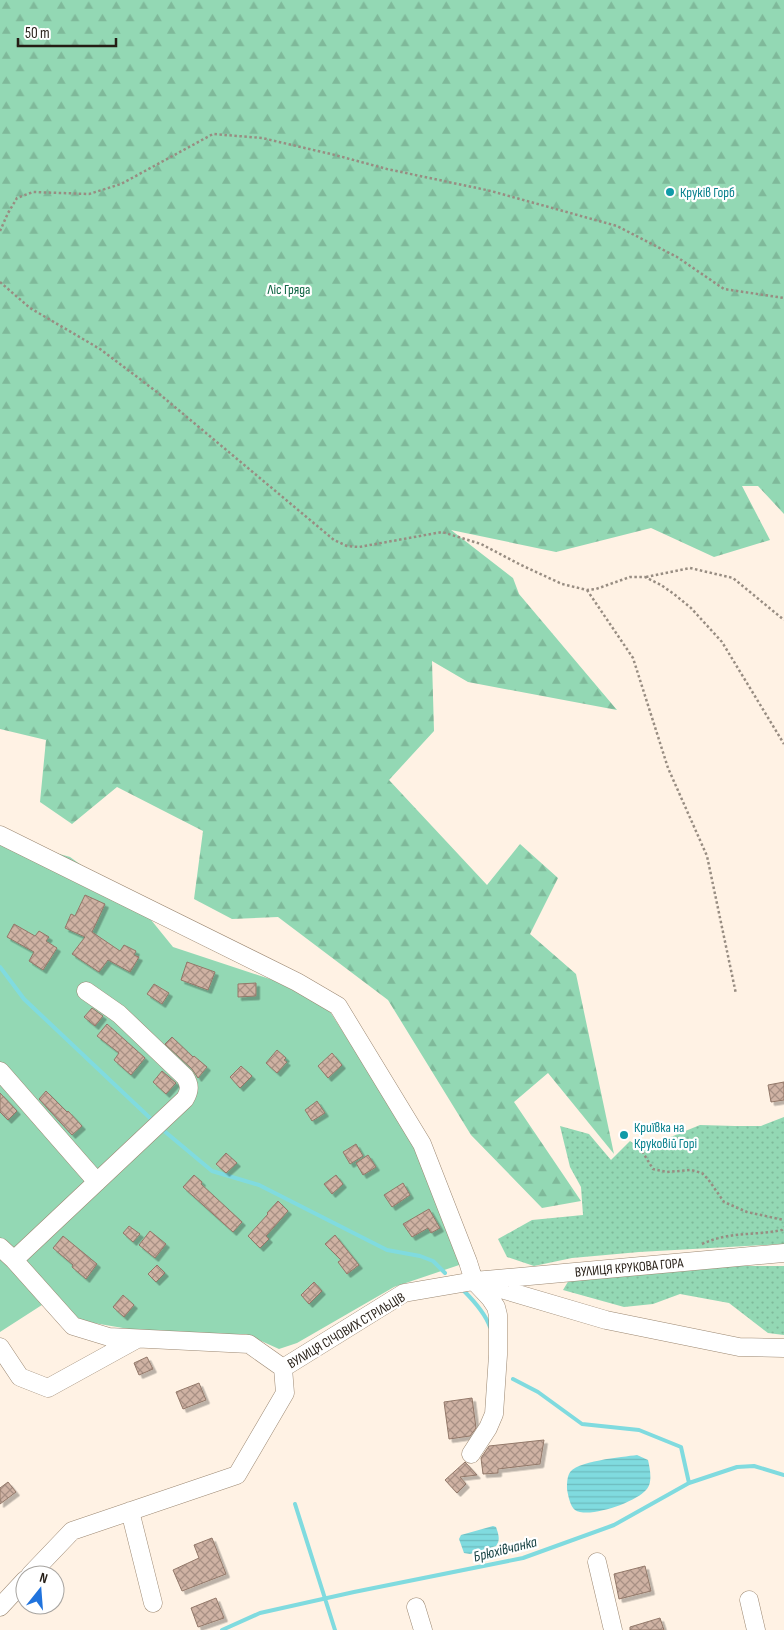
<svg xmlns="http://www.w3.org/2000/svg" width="784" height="1630" font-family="'Sofia Sans Condensed',sans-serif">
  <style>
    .grass { fill: url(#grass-dots) }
    .forest { fill: url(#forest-firs) }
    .garden { fill: #93d8b4 }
    .water { fill: url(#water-rules) }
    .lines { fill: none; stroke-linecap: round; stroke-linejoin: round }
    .stream { stroke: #80dbdf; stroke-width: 4 }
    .building { fill: url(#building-cross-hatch); stroke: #927869; filter: url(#shadow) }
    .minor-casing { stroke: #9c8872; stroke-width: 19 }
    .path { stroke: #988d82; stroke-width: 2.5; stroke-dasharray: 2.5 2.5; stroke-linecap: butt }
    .minor { stroke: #fff; stroke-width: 18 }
    .culture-dot { fill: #0f9aa8; stroke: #fff; stroke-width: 2 }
    .labels { text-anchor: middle; stroke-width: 4.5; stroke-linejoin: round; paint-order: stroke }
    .culture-label { font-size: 14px; fill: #0d838f; stroke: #fff; text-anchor: start }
    .park-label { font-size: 14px; fill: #116645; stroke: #fff }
    .street-label { font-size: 14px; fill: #251d15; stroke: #fff }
    .water-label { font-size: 15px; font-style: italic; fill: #164143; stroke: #fff }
  </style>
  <defs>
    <pattern id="grass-dots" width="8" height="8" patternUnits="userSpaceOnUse" patternTransform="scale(1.25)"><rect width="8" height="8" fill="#93d8b4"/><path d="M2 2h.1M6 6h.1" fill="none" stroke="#7fb99a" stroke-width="1.8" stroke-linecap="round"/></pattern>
    <pattern id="forest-firs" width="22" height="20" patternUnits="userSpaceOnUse" patternTransform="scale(1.25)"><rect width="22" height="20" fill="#93d8b4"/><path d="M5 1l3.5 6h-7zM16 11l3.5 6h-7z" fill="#7fb99a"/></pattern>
    <pattern id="water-rules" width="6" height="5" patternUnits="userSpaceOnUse" patternTransform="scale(1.25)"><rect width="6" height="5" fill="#80dbdf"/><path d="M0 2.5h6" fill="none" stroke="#6ebcbe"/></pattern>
    <pattern id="building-cross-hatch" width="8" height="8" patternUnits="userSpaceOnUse" patternTransform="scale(1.25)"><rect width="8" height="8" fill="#cfb2a3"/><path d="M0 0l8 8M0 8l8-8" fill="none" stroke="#a89084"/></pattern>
    <filter id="shadow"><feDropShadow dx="3.5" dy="3.5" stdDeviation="0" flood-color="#0004"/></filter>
  </defs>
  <rect width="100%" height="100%" fill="#fff2e4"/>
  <path class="grass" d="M784,1117V1244L639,1252L572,1258L534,1266L507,1257L498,1239L532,1220L583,1215L581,1187L570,1167L560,1126L589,1134L611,1160L630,1141L639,1147L661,1141L700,1125L735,1126H761Z
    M724,1266H784V1335L768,1333L729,1303L680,1294L653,1304L624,1307L563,1290L569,1280Z"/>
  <path class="forest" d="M0,0H784V514L758,486H742L770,540L714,557L651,528L556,552L451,530L513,578L519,594L617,710L468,682L432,661L434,731L389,780L487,885L520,844L558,878L530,934L576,974L614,1154L548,1073L514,1102L581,1201L542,1208L471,1135L388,1000L278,917L232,919L194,899L203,831L117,787L72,824L40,802L46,740L0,729Z"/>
  <path class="garden" d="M0,837L70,857L143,910L173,947L291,986L329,1010L416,1147L468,1262L394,1287L297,1343L279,1349L246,1334L164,1335L82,1321L45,1303L0,1332Z"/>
  <path class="water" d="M637,1455L648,1460C650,1469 653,1483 646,1490C636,1502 589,1519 575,1510C570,1506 568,1495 567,1489C567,1485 567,1478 569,1474C574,1461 623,1457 637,1455Z
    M493,1526L496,1527C498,1533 501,1540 496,1546L470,1554L464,1553L459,1539L461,1535Z"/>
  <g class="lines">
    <path class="stream" d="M0,967L24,999L150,1118
      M163,1130L212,1171L259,1185L387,1250L420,1256L433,1261L445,1273
      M464,1291C474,1301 485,1313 490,1327
      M513,1379L538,1392L582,1424L639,1430L681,1447L689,1483
      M295,1504L335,1630
      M222,1630L260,1613L354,1592L523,1558L614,1525L689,1483L737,1467L754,1466L784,1475"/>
  </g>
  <path class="building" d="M85,895L105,904L92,932L120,951L124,945L136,951L134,955L139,957L130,972L108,960L99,972L72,954L85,937L65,928L71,914L75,916Z
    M14,924L35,936L39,931L49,937L46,941L57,948L43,970L29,961L34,952L7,937Z
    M187,962L215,972L208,990L181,980Z
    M256,983V996L238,997V984Z
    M154,984L169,993L162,1004L147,994Z
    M92,1008L103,1016L95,1026L84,1017Z
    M107,1024L145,1058L131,1075L114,1060L119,1053L97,1036Z
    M172,1037L193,1057L194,1056L207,1067L198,1078L192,1069L165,1044Z
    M277,1050L286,1058L284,1060L287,1062L277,1073L266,1063Z
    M332,1053L342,1065L328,1078L318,1066Z
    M241,1066L252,1076L240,1088L230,1077Z
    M162,1071L176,1083L166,1094L153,1082Z
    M784,1082V1100L771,1102L768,1085Z
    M46,1091L67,1112L68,1111L82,1126L72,1135L39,1099Z
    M0,1093L17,1111L8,1120L0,1112Z
    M317,1101L325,1113L312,1121L305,1110Z
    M356,1144L363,1156L350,1164L343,1152Z
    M226,1153L237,1163L226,1173L216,1164Z
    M368,1155L376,1167L363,1175L356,1163Z
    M194,1175L202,1182L201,1184L242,1222L233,1232L183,1187Z
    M336,1175L343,1184L332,1194L324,1184Z
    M403,1183L410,1195L392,1207L384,1195Z
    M278,1201L288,1211L266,1236L269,1239L260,1248L248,1236L268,1214L267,1213Z
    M429,1209L440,1228L431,1233L428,1228L412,1237L403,1224Z
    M129,1226L140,1234L133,1242L123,1233Z
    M150,1231L166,1244L155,1258L139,1245Z
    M335,1235L359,1265L347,1274L338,1262L341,1260L325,1244Z
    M63,1236L97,1264L86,1279L72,1267L73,1265L53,1248Z
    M157,1265L165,1273L156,1282L148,1274Z
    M314,1282L322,1291L309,1304L301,1295Z
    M123,1295L134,1305L124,1317L113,1307Z
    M147,1357L153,1369L139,1375L134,1363Z
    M199,1383L206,1400L183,1409L176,1392Z
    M472,1398L476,1428L470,1436L449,1439L444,1402Z
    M544,1440L540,1464L498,1469V1473L483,1474L481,1458L489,1446Z
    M465,1462L477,1475L460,1477L466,1484L457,1493L445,1480Z
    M8,1482L16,1492L0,1504V1488Z
    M212,1538L226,1574L182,1591L173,1570L199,1558L194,1545Z
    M645,1566L651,1591L619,1599L614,1574Z
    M216,1598L224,1618L198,1627L191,1608Z
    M660,1618L664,1630H630V1627Z"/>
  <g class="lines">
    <g class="minor-casing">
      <path id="minor" d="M0,835L297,982L338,1006L422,1144L468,1262L474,1281L490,1298L496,1307L498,1315V1355L494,1414L488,1428L471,1454
        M0,1071L97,1182
        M0,1247L14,1260L73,1326L109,1337L249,1344L283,1368
        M14,1260L185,1099C190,1090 190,1085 185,1077L119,1014L86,991
        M484,1284L606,1320L739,1347L784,1348
        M0,1347L20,1377L48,1388L137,1339
        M130,1511L153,1603
        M597,1562L613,1630
        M30,1575L72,1531L237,1475L285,1393L283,1368L404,1293L474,1281L784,1253
        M749,1600L756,1630
        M0,1607L25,1580
        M416,1607L423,1630"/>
    </g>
    <path class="path" d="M0,231L8,213L17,198L33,192L89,194L121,184L213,134L262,138L335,155L387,169L491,191L617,226L677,257L724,289L784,298
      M0,282L30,308L100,349L157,392L334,540L347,546L359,547L442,532L481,544L521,565L562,584L587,590L596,589L630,577H645L661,585L674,594L691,608L722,642L784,744
      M646,577L690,568L733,578L784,620
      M587,590L633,658L668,768L707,856L736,994
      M637,1143L653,1169L667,1172L691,1170L702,1173L708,1179L724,1202L747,1212L784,1220
      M702,1244C730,1231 754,1236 782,1230L784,1227"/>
    <use href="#minor" class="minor"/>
  </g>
  <g class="culture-dot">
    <circle cx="670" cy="192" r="5"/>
    <circle cx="624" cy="1135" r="5"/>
  </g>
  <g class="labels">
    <g class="culture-label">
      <text x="680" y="197">Круків Горб</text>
      <text x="634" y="1132">Криївка на<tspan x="634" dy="16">Круковій Горі</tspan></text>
    </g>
    <g class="park-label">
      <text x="289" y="294">Ліс Гряда</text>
    </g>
    <g class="street-label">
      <text transform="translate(629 1267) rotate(-5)" y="5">ВУЛИЦЯ КРУКОВА ГОРА</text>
      <text transform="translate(346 1330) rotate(-31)" y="5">ВУЛИЦЯ СІЧОВИХ СТРІЛЬЦІВ</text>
    </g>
    <g class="water-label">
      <text transform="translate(505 1549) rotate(-14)" y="5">Брюхівчанка</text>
    </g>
  </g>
  <g transform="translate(40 1590) rotate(17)"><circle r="24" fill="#ffffff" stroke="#a8a5a1"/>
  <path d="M0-4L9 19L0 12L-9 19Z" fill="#2073dd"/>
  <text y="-8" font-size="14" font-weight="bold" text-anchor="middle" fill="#251d15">N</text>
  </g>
  <path d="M18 38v8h98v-8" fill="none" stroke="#251d15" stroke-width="2.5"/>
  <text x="25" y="38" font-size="15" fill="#251d15" stroke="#ffffff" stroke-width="4" paint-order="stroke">50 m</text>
</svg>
